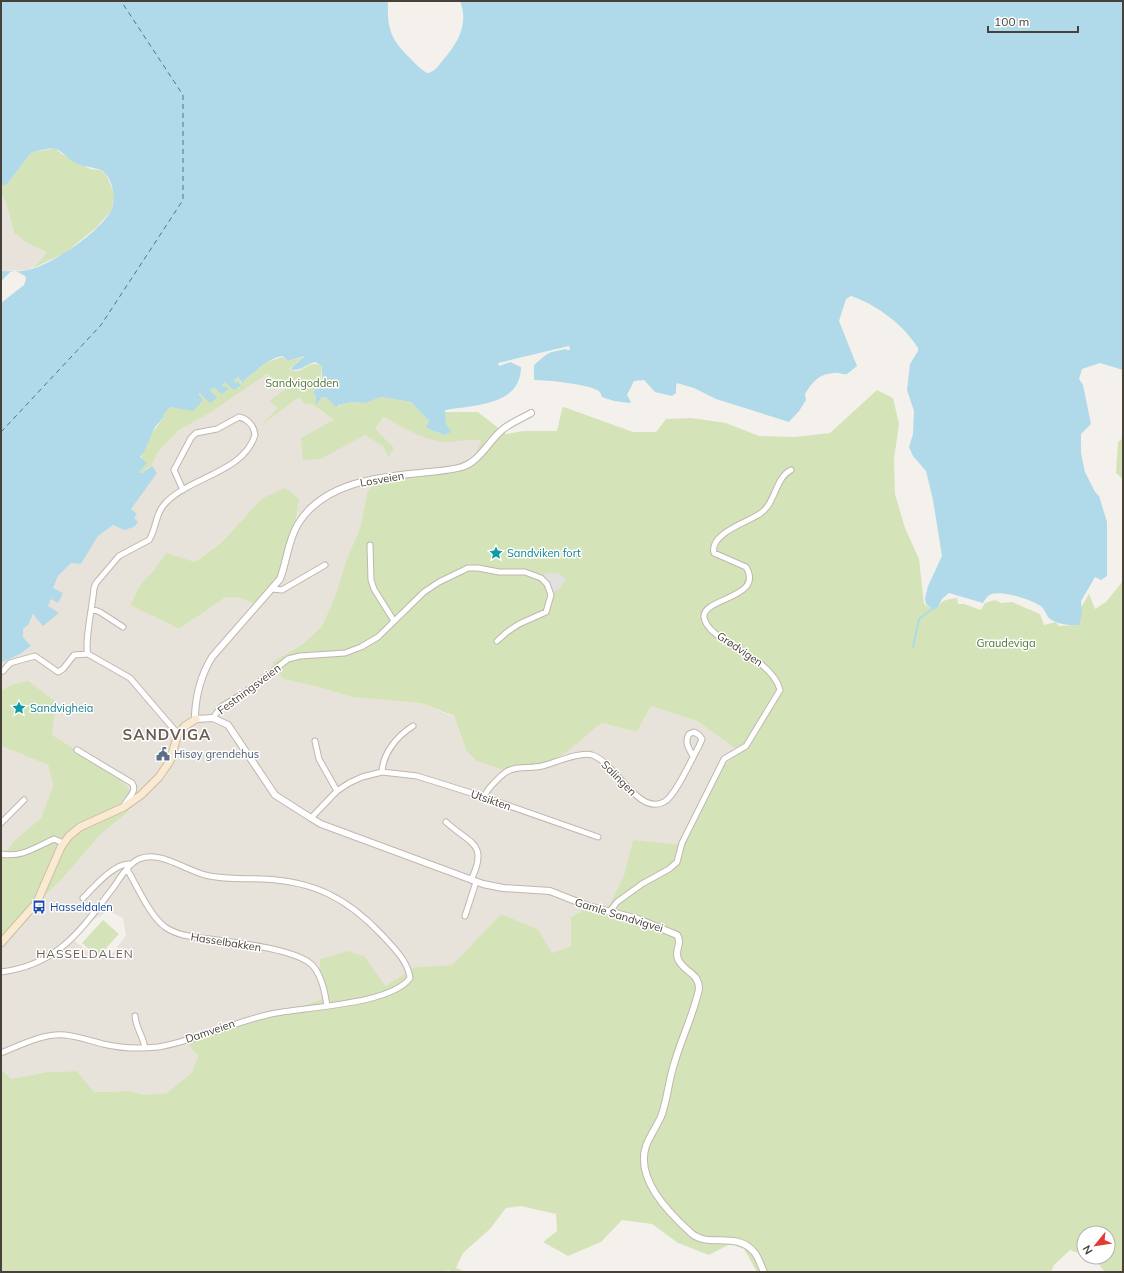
<svg xmlns="http://www.w3.org/2000/svg" width="1124" height="1273" font-family="Mulish,sans-serif">
  <style>
    .residential { fill: #e7e2da; fill-rule: evenodd }
    .green { fill: #d5e3b9 }
    .parking { fill: #e3e1df }
    .water { fill: #b0d9e9 }
    .pier { fill: #f4f1ec }
    .lines { fill: none; stroke-linecap: round; stroke-linejoin: round }
    .stream { stroke: #b0d9e9; stroke-width: 2 }
    .ferry { stroke: #3a7c9a; stroke-width: 1; stroke-dasharray: 5 4; stroke-linecap: butt }
    .minor-casing { stroke: #bfb7af; stroke-width: 7 }
    .tertiary-casing { stroke: #bfb7af; stroke-width: 8 }
    .secondary-casing { stroke: #cebda1; stroke-width: 9 }
    .minor { stroke: #fff; stroke-width: 5 }
    .tertiary { stroke: #fff; stroke-width: 6 }
    .secondary { stroke: #f9ead1; stroke-width: 7 }
    .labels { text-anchor: middle; stroke-width: 3; stroke-linejoin: round; paint-order: stroke }
    .park-label { font-size: 11px; fill: #537433; stroke: #fff }
    .street-label { font-size: 11px; fill: #48413a; stroke: #fff }
    .culture-label { font-size: 11px; fill: #0d838f; stroke: #fff; text-anchor: start }
    .service-label { font-size: 11px; fill: #4e5e75; stroke: #fff; text-anchor: start }
    .transit-label { font-size: 11px; fill: #164399; stroke: #fff; text-anchor: start }
    .neighbourhood-label { font-size: 12px; letter-spacing: 1px; fill: #695d52; stroke: #fff }
    .district-label { font-size: 15px; font-weight: bold; letter-spacing: 1px; fill: #695d52; stroke: #fff }
  </style>
  <rect width="100%" height="100%" fill="#f4f1ec"/>
  <path class="residential" d="M1,195L6,202L14,233L27,243L46,252L41,260L29,270L1,271Z
    M267,374L300,397L305,404H312L336,422L375,429L384,417L406,429L439,441L471,439L481,441L476,456L442,470L367,493L360,528L346,561L336,594L322,626L303,644L272,662L283,679L318,687L352,697L421,703L454,717L466,750L516,767L586,734L602,723L637,732L651,706L697,721L740,751L682,846L633,840L624,875L609,906L587,908L571,917V946L552,953L538,929L501,914L452,965L415,967L385,986L320,959V973L324,999L290,1010L188,1036L186,1043L198,1056L192,1072L167,1093L146,1095L129,1091L94,1092L77,1071L47,1072L11,1079L1,1069V947L37,903L62,879L101,834L128,812L111,771L52,735L1,691V663L20,654L31,646L23,637V629L29,624L34,614L59,613L47,606L51,599L63,593L53,588L58,576L71,563L81,564L98,536L113,525L124,530L134,518L131,509L142,492L151,466L159,451L179,430L210,413ZM261,499H299L297,519L289,551L254,604L240,598L226,597L179,629L130,605L140,585L155,569L166,554L195,562L222,542ZM108,911L123,918L126,935L112,954L92,955L75,941L85,925Z
    M1,746L48,765L53,786L41,818L14,841L1,859Z"/>
  <path class="green" d="M51,149H56L62,154L90,169L100,170L106,174L115,195L111,211L97,227L65,253L31,269L41,260L46,252L27,243L14,233L6,202L1,195V186L7,184L32,152Z
    M282,357L288,361L304,357L289,369C303,377 306,358 322,366L321,380L313,393L316,396V404L322,397L327,398L338,407L342,404L351,402L366,403L381,397L411,402L429,421L426,428L444,435L446,424L445,412H478L506,434L523,431H557L562,409L564,407L633,432H656L666,419L691,418L726,423L759,436L795,437L830,433L877,390L893,398L899,424L894,459L895,494L905,528L919,559L924,604L932,609H937C941,600 947,599 957,598L958,604H964L981,610L985,603L995,600L1001,603L1012,602L1040,614L1044,625L1056,622L1059,626L1077,625L1080,609L1089,594L1095,609L1106,602L1123,581V1272H1105L1096,1261L1088,1257H1108V1233H1084V1255L1070,1250L1054,1265L1051,1272H757L744,1249L730,1244L709,1255L678,1243L652,1224L622,1220L601,1242L568,1256L543,1242L557,1231L556,1214L521,1206L506,1208L490,1229L463,1253L456,1268L466,1272H450L449,1270L441,1272H1V1069L11,1079L47,1072L77,1071L94,1092L129,1091L146,1095L167,1093L192,1072L198,1056L186,1043L172,1044L188,1036L290,1010L323,999L320,973V959L349,951L365,957L385,986L415,967L452,965L501,914L538,929L552,953L571,946V917L587,908L609,906L624,875L633,840L682,845L725,765L739,751L697,721L651,706L637,732L602,723C588,732 576,746 563,754C550,763 532,767 516,767L513,773L477,761L466,750L454,716L421,703L352,697L318,687L283,679L272,662L303,644L322,626L336,594L346,561L360,528L367,493L374,484L408,475L442,470L475,456L481,441C467,437 453,444 438,441C420,438 401,426 384,417L375,429L394,448L388,457L384,447L365,435L320,459L303,460L301,438L330,422L335,421L312,404H305L299,397L260,426L278,408L269,401L285,390L284,386L267,374L210,413L179,430L159,451L151,466L142,473L139,472C140,452 151,432 165,416L162,414L169,407L187,409L201,393L210,402V390L214,387L221,394L224,386L222,384L225,382L235,389L240,387L233,380L238,377L242,384L243,381L267,362Z
    M1123,438V479L1116,473L1118,442Z
    M285,488L299,499C296,525 287,577 268,596C264,599 258,601 254,604L240,598L226,597L179,629L130,605L140,585L155,569L166,553L195,562L222,542L261,499Z
    M28,681L56,702L52,735L111,771L130,790L128,812L101,834L62,879L37,903L1,947V859L14,841L41,818L53,786L48,765L1,746V691L11,685Z
    M103,920L119,934L98,957L82,943Z"/>
  <path class="parking" d="M550,573L559,574L566,579L559,589L552,593L539,576Z"/>
  <path class="water" d="M1,1H388C387,28 390,39 410,58C415,63 420,69 427,73C435,72 438,66 443,60C458,43 469,24 460,1H1123V370L1100,363L1082,369L1079,379L1083,385L1091,424L1081,434V453L1085,472L1095,492L1099,496L1107,522V576L1101,580L1095,577L1081,601L1082,613L1079,625C1071,626 1055,624 1049,618C1046,615 1045,610 1042,607C1033,600 998,588 988,596C986,598 984,601 983,603L949,593L942,599L937,609H932L926,604L925,598L928,586L942,556L933,500L926,471L913,456L909,447L913,434L914,411L907,390L910,364L918,351V348C903,324 877,305 851,296L846,299L839,321L857,366L847,374C843,375 839,372 835,373C820,373 812,382 805,394L806,400L799,411L789,422L716,399L694,388L677,383L676,386V393L672,396L655,392L644,380L634,381L627,395L631,402L629,403L614,401L602,397C601,394 600,391 597,390C586,384 547,380 534,380V365C544,356 556,345 570,350L569,346L502,364L511,362L521,367C521,406 473,405 445,410L446,424L451,432L444,435L426,428L429,421L411,402L381,397L366,403L351,402L342,404L336,407L327,398L322,397L316,405V396L313,393L322,379V366L315,362C306,364 299,373 290,369L305,356L288,361L282,356C266,359 256,372 243,381V384L238,377L234,380L235,383L238,382L241,386L234,390L225,382L222,385L229,389L221,394L214,387L210,390L217,398L210,403L200,393L199,395L203,400L193,411L170,407L163,414L165,416L155,427L144,452L140,457L147,463L139,472L142,473L152,466L157,473L131,509L137,514L134,518L138,522L134,527L124,530L113,525L98,536L81,564L71,563L58,576L53,588L63,593L58,603L51,599L48,606L59,613L43,626L33,614L29,624L23,629V637L31,646L20,654L1,663V303L24,285L26,279L25,276L16,271L10,272L1,281V271C10,271 20,272 28,270C50,266 105,229 112,208C116,198 113,183 106,174C101,167 87,168 78,164C70,161 62,151 56,149C49,147 39,151 32,152L7,184L1,186Z"/>
  <path class="pier" d="M569,346L570,350H567L566,349L547,353L534,365V382L532,380V364L543,354L514,361L523,366V378L521,381V367L511,362L499,366L498,363Z"/>
  <g class="lines">
    <path class="stream" d="M913,647L919,619L932,609"/>
    <path class="ferry" d="M1,432L101,325L183,200V95L121,1"/>
    <g class="minor-casing">
      <path id="minor" d="M370,545L371,580L374,589L394,621
        M272,589L282,590L325,565
        M92,609L100,612L123,627
        M3,671L10,663L35,656L58,672L63,669L74,655L88,654
        M213,718L221,707L250,689L288,659L300,656L345,653L361,647L378,637L424,592L439,582L468,568H478L499,572H525L541,578L547,584L551,595L546,612L519,624L507,632L497,641
        M178,734L130,678L88,654C84,644 93,603 94,588L96,583L119,556L149,540C156,530 155,516 163,506C186,477 243,474 255,435C254,426 248,419 239,417L217,429L196,433L191,438L174,470L183,490
        M315,741L319,759L337,791
        M77,750L132,783C138,792 127,798 124,806
        M382,772C383,753 397,736 413,726
        M484,797C487,789 499,777 506,772C516,765 531,769 542,766C554,763 581,751 592,755C615,762 638,816 664,802C675,797 692,758 699,746L702,739L699,735L694,732L689,734C684,742 689,749 693,756
        M311,818L337,791L349,783L362,777L382,772L417,776L484,797L598,837
        M446,822C470,844 489,843 471,880
        M1,823L24,800
        M1,854C21,858 36,847 54,839L63,843
        M127,869C137,886 150,916 165,927C178,936 194,937 209,939C232,942 298,949 313,966C322,976 325,992 327,1006
        M83,898C93,888 115,862 130,864
        M610,911L617,902L642,884L669,869L677,862L682,843L724,759L746,746L780,690C771,655 707,642 704,617C702,598 765,598 746,567L714,553C709,533 749,522 761,513C776,502 775,478 791,470
        M465,916L476,882
        M1,972C58,965 81,930 113,888C120,878 128,864 139,859C159,850 185,870 205,875C224,880 243,878 262,879C314,881 347,898 382,935C393,947 408,961 410,978C391,1005 303,1007 271,1014C233,1022 196,1041 158,1047C140,1049 120,1048 103,1044C91,1041 77,1036 65,1035C43,1033 21,1045 1,1053
        M135,1016C136,1028 143,1036 145,1048"/>
    </g>
    <g class="tertiary-casing">
      <path id="tertiary" d="M531,413C521,419 510,423 502,430C488,442 480,461 462,467C449,471 434,471 420,473C377,477 323,483 298,524C288,540 287,561 280,579L212,657C201,675 196,694 195,715L196,719L213,718L228,725L275,795L311,818L321,824L483,884L503,888L550,891L588,906L638,919L677,935C683,943 674,950 678,959C683,972 699,972 699,989C694,1013 682,1037 675,1061C669,1078 668,1096 662,1114C658,1125 650,1135 646,1146C635,1179 669,1213 691,1233C709,1249 737,1230 755,1253C759,1259 761,1266 764,1272"/>
    </g>
    <g class="secondary-casing">
      <path id="secondary" d="M1,943L37,902L61,847L69,836L80,827L124,807L141,795L159,777L170,761L178,734L185,726L196,719"/>
    </g>
    <use href="#minor" class="minor"/>
    <use href="#tertiary" class="tertiary"/>
    <use href="#secondary" class="secondary"/>
  </g>
  <defs>
    <g id="sight-bare" transform="scale(1.08)"><path d="M0-6L1.8-2.2L6-1.7L2.9 1.2L3.7 5.4L0 3.3L-3.7 5.4L-2.9 1.2L-6-1.7L-1.8-2.2Z" fill="#0f9aa8" stroke="#fff" stroke-width="2.5" paint-order="stroke"/></g>
    <g id="civic-bare" transform="scale(1.08)"><path d="M-.6-6.5H3V-4.5H.6V-3L4-1V1h2V6H-6V1h2V-1L-.6-3ZM-1.2 2.5V6h2.4V2.5Z" fill="#5c6f8a" stroke="#fff" stroke-width="2.5" paint-order="stroke"/></g>
    <g id="bus-bare" transform="scale(1.08)"><path d="M-5-6H5V4H4V6H2V4H-2V6H-4V4H-5ZM-3.5-4V0h7V-4ZM-3.5 1.2v1.5H-2V1.2ZM2 1.2v1.5H3.5V1.2Z" fill="#1a4fb4" stroke="#fff" stroke-width="2.5" paint-order="stroke"/></g>
  </defs>
  <g fill-rule="evenodd">
    <use href="#sight-bare" x="496" y="553"/>
    <use href="#sight-bare" x="19" y="708"/>
    <use href="#civic-bare" x="163" y="754"/>
    <use href="#bus-bare" x="39" y="907"/>
  </g>
  <g class="labels">
    <g class="park-label">
      <text x="302" y="387">Sandvigodden</text>
      <text x="1006" y="647">Graudeviga</text>
    </g>
    <g class="street-label">
      <text transform="translate(382 479) rotate(-10)" y="4">Losveien</text>
      <text transform="translate(740 649) rotate(34)" y="4">Grødvigen</text>
      <text transform="translate(249 689) rotate(-37)" y="4">Festningsveien</text>
      <text transform="translate(619 778) rotate(45)" y="4">Salingen</text>
      <text transform="translate(491 800) rotate(19)" y="4">Utsikten</text>
      <text transform="translate(619 915) rotate(17)" y="4">Gamle Sandvigvei</text>
      <text transform="translate(226 942) rotate(9)" y="4">Hasselbakken</text>
      <text transform="translate(210 1031) rotate(-19)" y="4">Damveien</text>
    </g>
    <g class="culture-label">
      <text x="507" y="557">Sandviken fort</text>
      <text x="30" y="712">Sandvigheia</text>
    </g>
    <g class="service-label">
      <text x="174" y="758">Hisøy grendehus</text>
    </g>
    <g class="transit-label">
      <text x="50" y="911">Hasseldalen</text>
    </g>
    <g class="neighbourhood-label">
      <text x="85" y="958">HASSELDALEN</text>
    </g>
    <g class="district-label">
      <text x="167" y="740">SANDVIGA</text>
    </g>
  </g>
  <rect width="1124" height="1273" fill="none" stroke="#48413a" stroke-width="4"/>
  <g transform="translate(1096 1245) rotate(240)"><circle r="19" fill="#ffffff" stroke="#b6b3b0"/>
  <path d="M0-3L7 15L0 10L-7 15Z" fill="#e23a34"/>
  <text y="-6" font-size="11" font-weight="bold" text-anchor="middle" fill="#48413a">N</text>
  </g>
  <path d="M988 26v6h90v-6" fill="none" stroke="#48413a" stroke-width="2"/>
  <text x="994" y="26" font-size="12" fill="#48413a" stroke="#ffffff" stroke-width="3" paint-order="stroke">100 m</text>
</svg>
